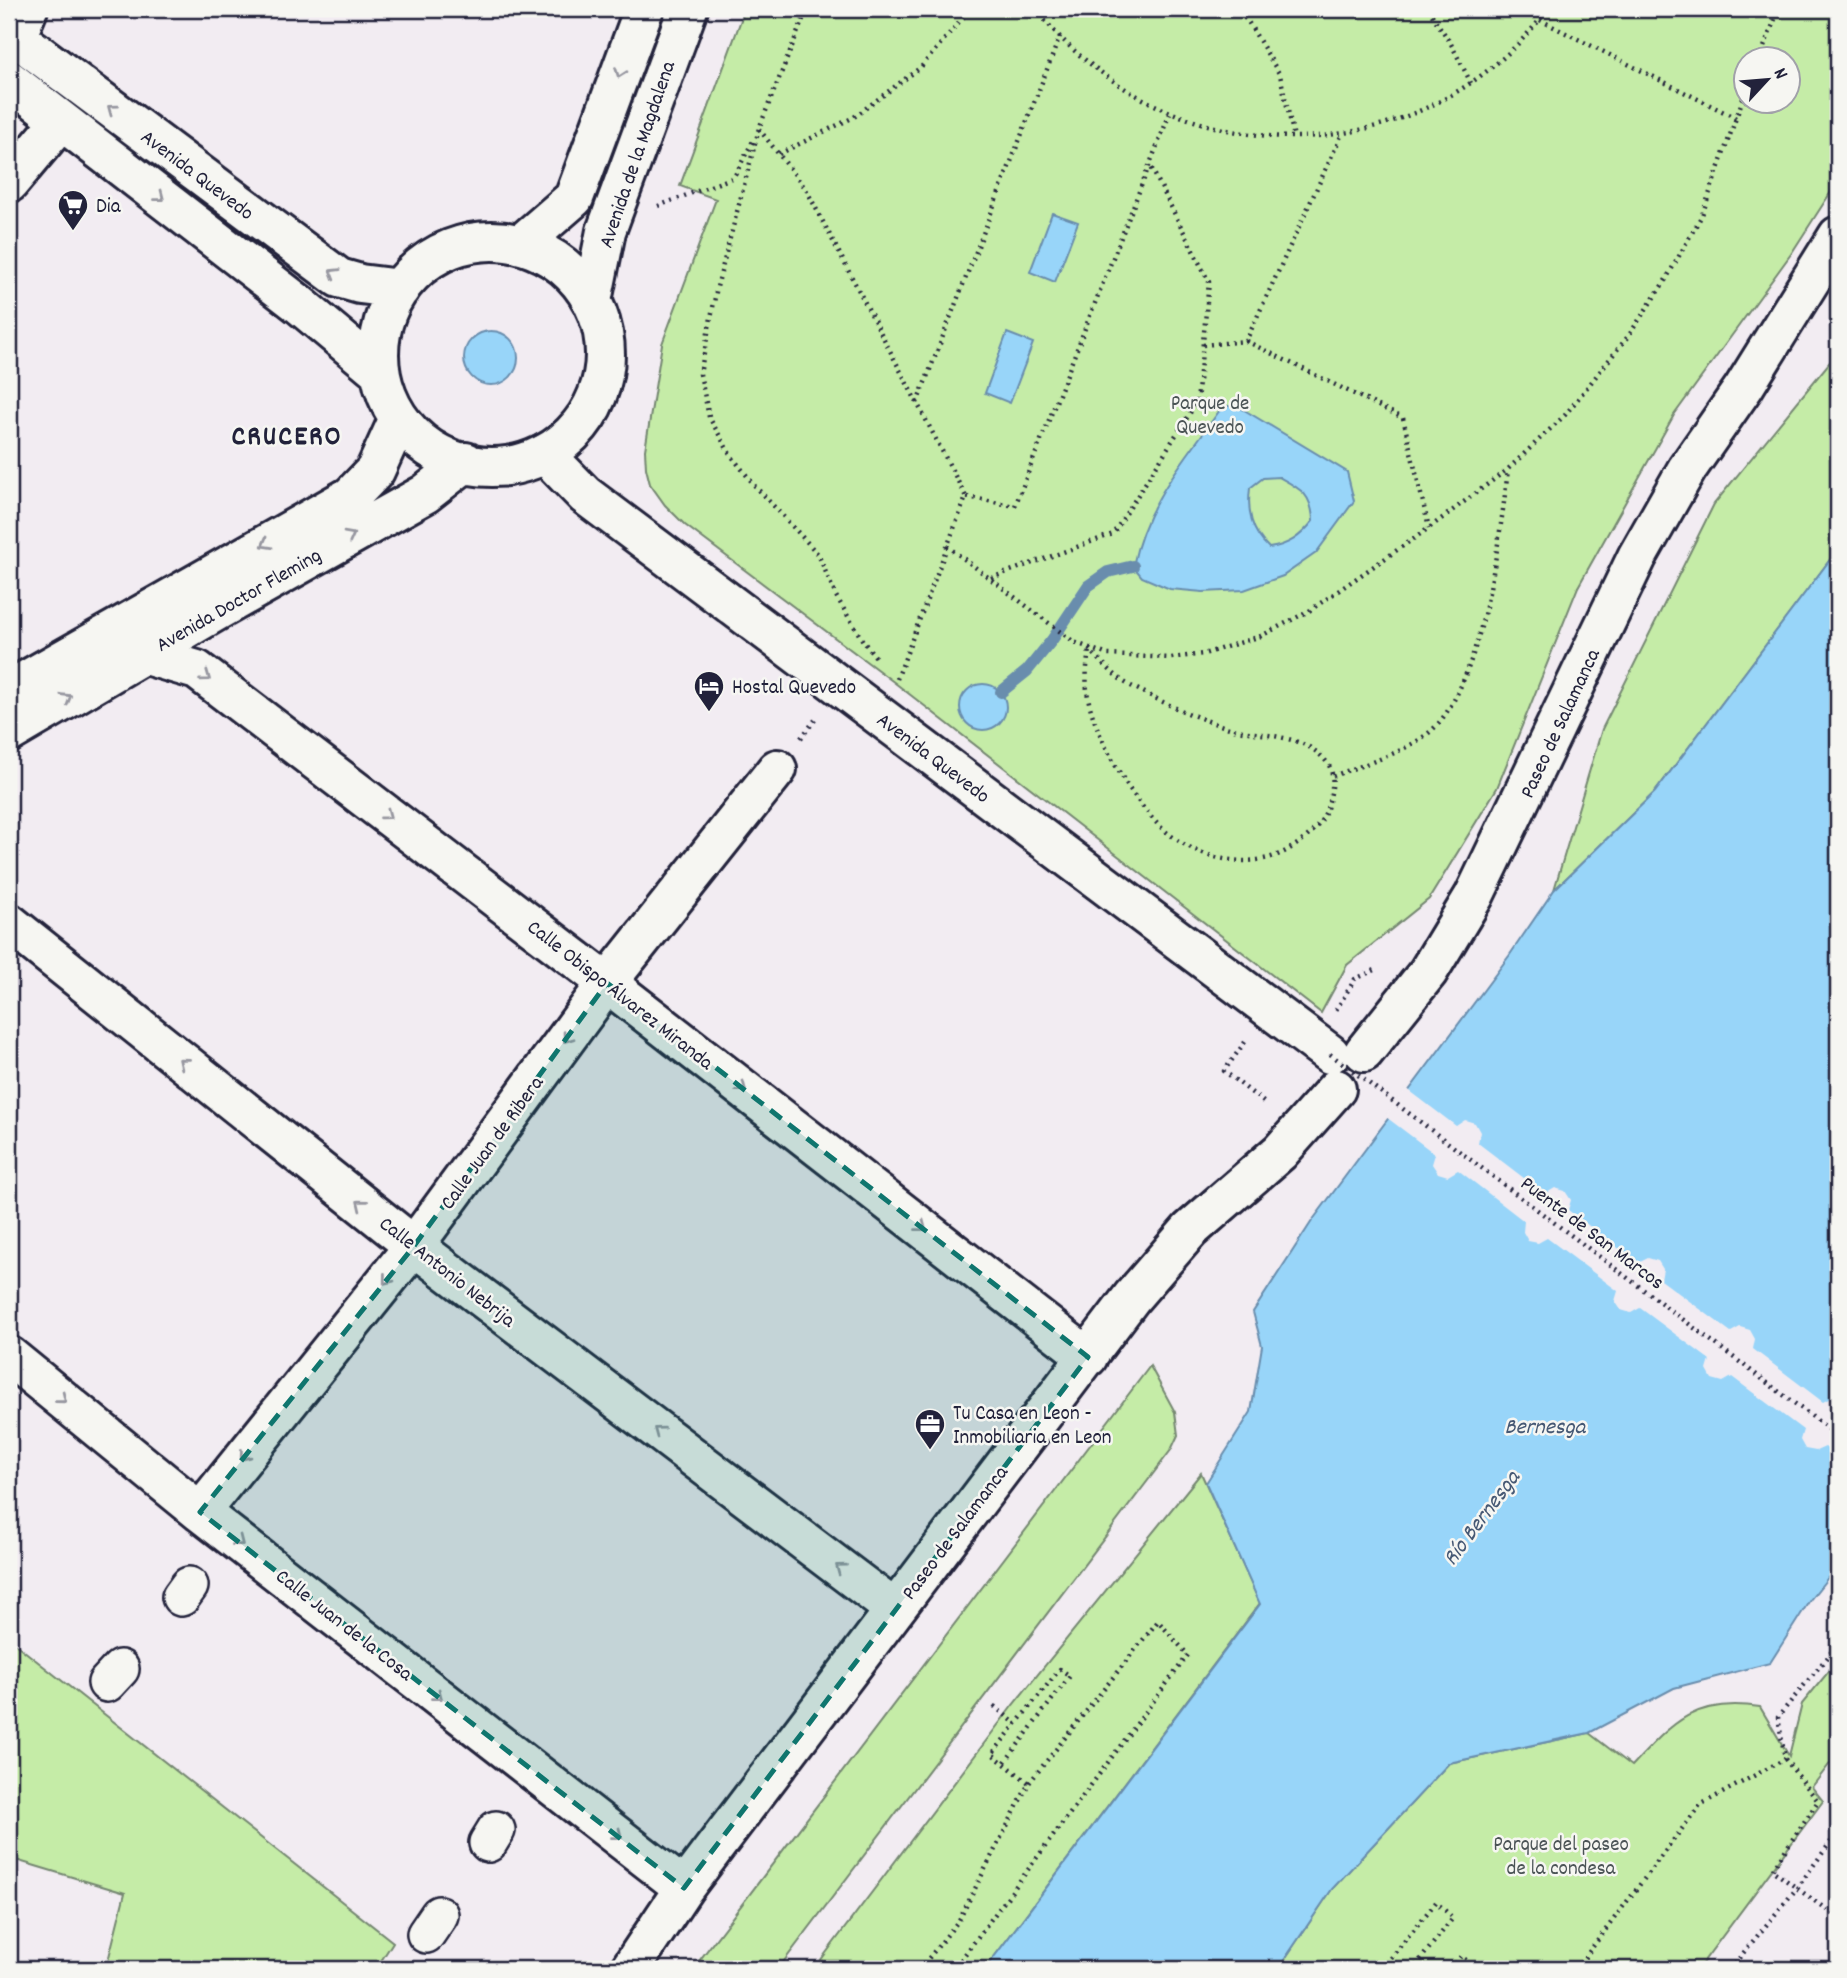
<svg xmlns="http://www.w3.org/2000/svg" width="1847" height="1978" font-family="Dekko,sans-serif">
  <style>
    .green { fill: #c5eca7; stroke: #748771; stroke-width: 2; fill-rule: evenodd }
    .water { fill: #98d5f9; stroke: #698dad; stroke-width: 2; fill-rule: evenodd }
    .pier { fill: #f2ecf2 }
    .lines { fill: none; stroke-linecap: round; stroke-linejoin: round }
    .stream { stroke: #698dad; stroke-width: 12 }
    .pedestrian-casing { stroke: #22223b; stroke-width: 42 }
    .minor-casing { stroke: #22223b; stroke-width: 44 }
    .secondary-casing { stroke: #22223b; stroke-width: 44 }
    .path { stroke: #22223b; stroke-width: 4.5; stroke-dasharray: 2 5; stroke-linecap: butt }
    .pedestrian { stroke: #f6f6f2; stroke-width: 37 }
    .minor { stroke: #f6f6f2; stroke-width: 38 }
    .secondary { stroke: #f6f6f2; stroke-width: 38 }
    .path-bridge { stroke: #22223b; stroke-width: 4.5; stroke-dasharray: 2 5; stroke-linecap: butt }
    .oneway { stroke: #9797a0 }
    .marked { fill: #0f766e; fill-opacity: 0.2; stroke: #0f766e; stroke-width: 5; stroke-dasharray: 14 9; stroke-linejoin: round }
    .labels { text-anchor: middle; stroke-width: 5; stroke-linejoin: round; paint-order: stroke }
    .street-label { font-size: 21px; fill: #22223b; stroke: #f6f6f2 }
    .poi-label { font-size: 21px; fill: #22223b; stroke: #f6f6f2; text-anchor: start }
    .park-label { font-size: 21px; fill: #4b5456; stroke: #f6f6f2 }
    .water-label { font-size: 23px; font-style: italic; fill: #455874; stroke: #f6f6f2 }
    .district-label { font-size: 28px; font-weight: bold; letter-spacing: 2px; fill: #22223b; stroke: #f6f6f2 }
  </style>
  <rect width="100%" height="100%" fill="#f2ecf2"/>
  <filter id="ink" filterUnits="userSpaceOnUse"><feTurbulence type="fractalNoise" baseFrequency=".0143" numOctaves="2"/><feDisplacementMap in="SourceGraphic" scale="14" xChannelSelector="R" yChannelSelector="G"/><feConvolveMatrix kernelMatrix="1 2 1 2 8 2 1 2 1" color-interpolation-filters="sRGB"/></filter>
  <g filter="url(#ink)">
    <path class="green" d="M745,9H1838V181L1791,254L1674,415L1578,587L1497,788L1429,899L1347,965L1321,1013L895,683L685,525L665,505L650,484L646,468L645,450L662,344L716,199L680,186ZM1745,60H1787V102H1745Z
      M1838,352V549L1655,792L1554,890L1602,729L1714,504Z
      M1150,1366L1175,1412L1178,1435L1171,1450L778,1969H693Z
      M1201,1473L1260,1603L985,1969H814L1013,1705Z
      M9,1639L393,1942L376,1969H106L125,1893L9,1858Z
      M1838,1660V1753L1812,1787L1823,1801L1698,1969H1278L1332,1889L1449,1763L1589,1733L1632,1766C1673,1722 1695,1697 1760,1707L1789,1756L1802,1704Z"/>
    <path class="water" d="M1052,213L1078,222L1055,282L1030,272Z
      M464 358a27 27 0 1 1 54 0a27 27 0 1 1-54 0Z
      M1007,333L1033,343L1010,403L985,393Z
      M1236,405L1347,472L1354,501L1316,553L1283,576L1244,590L1203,592L1170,589L1142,577L1133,566C1146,501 1185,460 1222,407ZM1279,477C1301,489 1312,494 1313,521C1300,537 1289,545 1269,548C1251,531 1247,512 1250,488L1263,478Z
      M1838,549V1565L1810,1600L1770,1663L1674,1688L1589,1733L1449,1763L1332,1889L1278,1969H985L1260,1604L1206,1483L1251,1412L1262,1346L1253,1312L1312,1221L1509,956L1554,890L1655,792Z
      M960 707a23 23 0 1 1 46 0a23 23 0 1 1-46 0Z"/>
    <path class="pier" d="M1406,1088L1456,1126L1465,1120L1475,1123L1480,1132L1478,1143L1545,1194L1555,1188L1565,1191L1571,1200L1568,1210L1638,1263L1648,1258L1658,1261L1663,1269L1661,1280L1731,1332L1740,1327L1750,1330L1755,1339L1753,1349L1823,1402L1832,1397H1838V1457L1825,1447L1816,1451L1805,1449L1800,1440L1803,1430L1732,1377L1723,1382L1712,1379L1707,1370L1710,1360L1640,1308L1631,1313L1621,1310L1615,1301L1618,1291L1547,1238L1538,1243L1528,1241L1523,1232L1524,1221L1458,1170L1448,1176L1438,1173L1432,1164L1435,1154L1386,1117L1384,1118Z"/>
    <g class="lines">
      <path class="stream" d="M1001,692L1027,671L1052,640L1088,586L1108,572L1133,566"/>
      <g class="pedestrian-casing">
        <path id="pedestrian" d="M181,1597L189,1586
          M107,1683L120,1669
          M488,1843L496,1830
          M426,1934L439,1915"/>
      </g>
      <g class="minor-casing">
        <path id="minor" d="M16,38L28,9
          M9,183L61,121
          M545,454L585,495L1330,1054
          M142,654L197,670L607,983L1088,1357
          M9,923L414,1246L894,1609
          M1364,1052L1428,972L1474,896L1637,557L1687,469L1744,387L1838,236
          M9,1356L200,1512L684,1888
          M200,1512L414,1246L607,983L777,769
          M630,1969L684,1888L1132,1297L1190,1230L1280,1152L1336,1089"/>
      </g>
      <g class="secondary-casing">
        <path id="secondary" d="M9,32L339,278L360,284L400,289
          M9,80L300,305L380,372
          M379 354a113 113 0 1 1 226 0a113 113 0 1 1-226 0Z
          M521,244L574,198L644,9
          M592,301L606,231L688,9
          M9,690L351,496L375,471L399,418
          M9,733L220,609L425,494L466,462"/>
      </g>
      <path class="path" d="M1036,9C1056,36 1082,59 1109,78C1251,178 1444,148 1548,9
        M1233,9L1247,20L1280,75L1294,137
        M1428,9L1450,42L1471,83
        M1540,20L1736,118L1745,93
        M1759,60L1779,9
        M759,129L806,189L966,497L897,679
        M759,129L717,287L700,374L709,417L730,454L755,486L818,554L836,596L863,641L878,660
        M758,131L807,9
        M779,154L854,117L921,67L970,9
        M658,206L734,177L754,139
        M1246,341L1403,418L1429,528
        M1203,345L1246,341L1342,134
        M917,403L1060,36
        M967,497L1015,506L1170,113
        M947,546L1074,642L1108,655L1171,658L1204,654L1261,636L1309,611L1429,528L1508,469L1565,415L1629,335L1665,281L1702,215L1736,118
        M991,578L1113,534L1197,402L1209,282L1150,165
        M1089,649C1099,659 1109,670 1120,679C1126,684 1135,688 1143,692C1170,706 1197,718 1226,727C1257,737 1301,732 1325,760C1337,773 1332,790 1328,805C1323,824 1308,838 1291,848C1252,873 1196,859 1163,829C1134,804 1094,735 1088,697C1085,681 1087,665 1089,649Z
        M801,738L815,720
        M1333,776C1364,764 1399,755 1426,735C1481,695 1500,536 1508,470
        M1336,1010L1355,979L1375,970
        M1245,1042L1224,1071L1266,1104
        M994,1706L1016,1724
        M1785,1759L1818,1801L1772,1870L1838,1918
        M1005,1762L1070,1676L1060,1669L992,1754L1029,1783
        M920,1969L959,1920L1029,1783L1158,1621L1188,1655L954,1969
        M1382,1969L1436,1902L1453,1918L1413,1969
        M1451,1969L1461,1956L1470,1963L1465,1969
        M1576,1969L1700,1805L1785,1759L1778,1717L1838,1644
        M1730,1969L1797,1888L1838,1832"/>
      <use href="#pedestrian" class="pedestrian"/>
      <use href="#minor" class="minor"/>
      <use href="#secondary" class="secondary"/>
      <path class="path-bridge" d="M1330,1054L1838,1436"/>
    </g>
    <defs><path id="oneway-chevron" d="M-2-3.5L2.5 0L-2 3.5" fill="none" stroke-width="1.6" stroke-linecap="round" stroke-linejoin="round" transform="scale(1.75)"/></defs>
    <g class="oneway">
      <use href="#oneway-chevron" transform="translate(620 73) rotate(110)"/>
      <use href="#oneway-chevron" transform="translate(112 109) rotate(-143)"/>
      <use href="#oneway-chevron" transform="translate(160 197) rotate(38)"/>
      <use href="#oneway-chevron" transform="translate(334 273) rotate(-149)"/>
      <use href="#oneway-chevron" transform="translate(350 536) rotate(-28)"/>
      <use href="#oneway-chevron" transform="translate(266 544) rotate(151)"/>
      <use href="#oneway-chevron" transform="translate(206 677) rotate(36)"/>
      <use href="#oneway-chevron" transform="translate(67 698) rotate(-31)"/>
      <use href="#oneway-chevron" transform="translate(387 815) rotate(37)"/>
      <use href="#oneway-chevron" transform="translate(567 1038) rotate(126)"/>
      <use href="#oneway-chevron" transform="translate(183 1062) rotate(-141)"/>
      <use href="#oneway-chevron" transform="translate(742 1088) rotate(38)"/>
      <use href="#oneway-chevron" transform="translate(361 1204) rotate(-141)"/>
      <use href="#oneway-chevron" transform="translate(922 1227) rotate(38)"/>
      <use href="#oneway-chevron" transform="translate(387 1280) rotate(129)"/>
      <use href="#oneway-chevron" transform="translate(62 1399) rotate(39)"/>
      <use href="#oneway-chevron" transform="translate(658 1431) rotate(-143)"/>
      <use href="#oneway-chevron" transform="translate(244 1456) rotate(129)"/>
      <use href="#oneway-chevron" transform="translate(239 1542) rotate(38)"/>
      <use href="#oneway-chevron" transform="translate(840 1568) rotate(-143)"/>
      <use href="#oneway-chevron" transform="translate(438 1696) rotate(38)"/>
      <use href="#oneway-chevron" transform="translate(618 1835) rotate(38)"/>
    </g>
  </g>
  <path class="marked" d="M607,983L1088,1357L684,1888L200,1512L414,1246Z"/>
  <defs>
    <g id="supermarket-pin" transform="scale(1.575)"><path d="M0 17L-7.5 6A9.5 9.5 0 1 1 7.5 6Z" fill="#22223b" stroke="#f6f6f2"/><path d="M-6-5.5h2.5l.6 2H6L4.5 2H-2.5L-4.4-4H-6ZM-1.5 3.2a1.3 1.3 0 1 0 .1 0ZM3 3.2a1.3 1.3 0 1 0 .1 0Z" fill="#fff"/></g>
    <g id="hotel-pin" transform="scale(1.575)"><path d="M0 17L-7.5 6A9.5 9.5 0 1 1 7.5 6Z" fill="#22223b" stroke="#f6f6f2"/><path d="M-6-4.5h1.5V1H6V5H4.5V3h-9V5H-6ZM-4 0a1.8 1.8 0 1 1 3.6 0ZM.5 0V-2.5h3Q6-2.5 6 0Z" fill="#fff"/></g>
    <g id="office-pin" transform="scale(1.575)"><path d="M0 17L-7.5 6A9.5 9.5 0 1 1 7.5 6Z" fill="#22223b" stroke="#f6f6f2"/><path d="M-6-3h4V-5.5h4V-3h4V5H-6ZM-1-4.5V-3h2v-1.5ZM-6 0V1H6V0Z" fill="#fff"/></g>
  </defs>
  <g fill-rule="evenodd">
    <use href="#supermarket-pin" x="73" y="205"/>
    <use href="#hotel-pin" x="709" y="686"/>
    <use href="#office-pin" x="930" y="1424"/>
  </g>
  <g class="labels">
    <g class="street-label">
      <text transform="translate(636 154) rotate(-71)" y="7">Avenida de la Magdalena</text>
      <text transform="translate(198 174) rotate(37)" y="7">Avenida Quevedo</text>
      <text transform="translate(238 599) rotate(-30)" y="7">Avenida Doctor Fleming</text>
      <text transform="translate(1559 723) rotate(-65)" y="7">Paseo de Salamanca</text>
      <text transform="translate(934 757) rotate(37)" y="7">Avenida Quevedo</text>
      <text transform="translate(621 994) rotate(38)" y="7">Calle Obispo Álvarez Miranda</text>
      <text transform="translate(491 1142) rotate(-54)" y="7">Calle Juan de Ribera</text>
      <text transform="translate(1593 1232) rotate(37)" y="7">Puente de San Marcos</text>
      <text transform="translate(448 1271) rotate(38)" y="7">Calle Antonio Nebrija</text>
      <text transform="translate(954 1532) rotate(-53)" y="7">Paseo de Salamanca</text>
      <text transform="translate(345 1624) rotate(38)" y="7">Calle Juan de la Cosa</text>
    </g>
    <g class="poi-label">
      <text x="96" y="212">Dia</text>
      <text x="732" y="693">Hostal Quevedo</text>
      <text x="953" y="1419">Tu Casa en Leon -<tspan x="953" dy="24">Inmobiliaria en Leon</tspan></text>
    </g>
    <g class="park-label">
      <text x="1210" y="409">Parque de<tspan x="1210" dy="24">Quevedo</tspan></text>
      <text x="1561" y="1850">Parque del paseo<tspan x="1561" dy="24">de la condesa</tspan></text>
    </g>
    <g class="water-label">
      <text x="1545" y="1433">Bernesga</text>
      <text transform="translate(1480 1517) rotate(-53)" y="8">Río Bernesga</text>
    </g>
    <g class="district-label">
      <text x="287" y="444">CRUCERO</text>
    </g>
  </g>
  <rect width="1847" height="1978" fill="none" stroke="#f6f6f2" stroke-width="35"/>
  <rect x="18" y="18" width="1812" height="1943" fill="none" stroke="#22223b" stroke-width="2.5" filter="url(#ink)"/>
  <g transform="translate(1767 80) rotate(64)"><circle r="33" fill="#f6f6f2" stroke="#a1a1a9" stroke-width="2"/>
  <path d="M0-5L12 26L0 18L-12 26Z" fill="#22223b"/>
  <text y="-10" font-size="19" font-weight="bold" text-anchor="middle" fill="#22223b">N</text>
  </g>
</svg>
